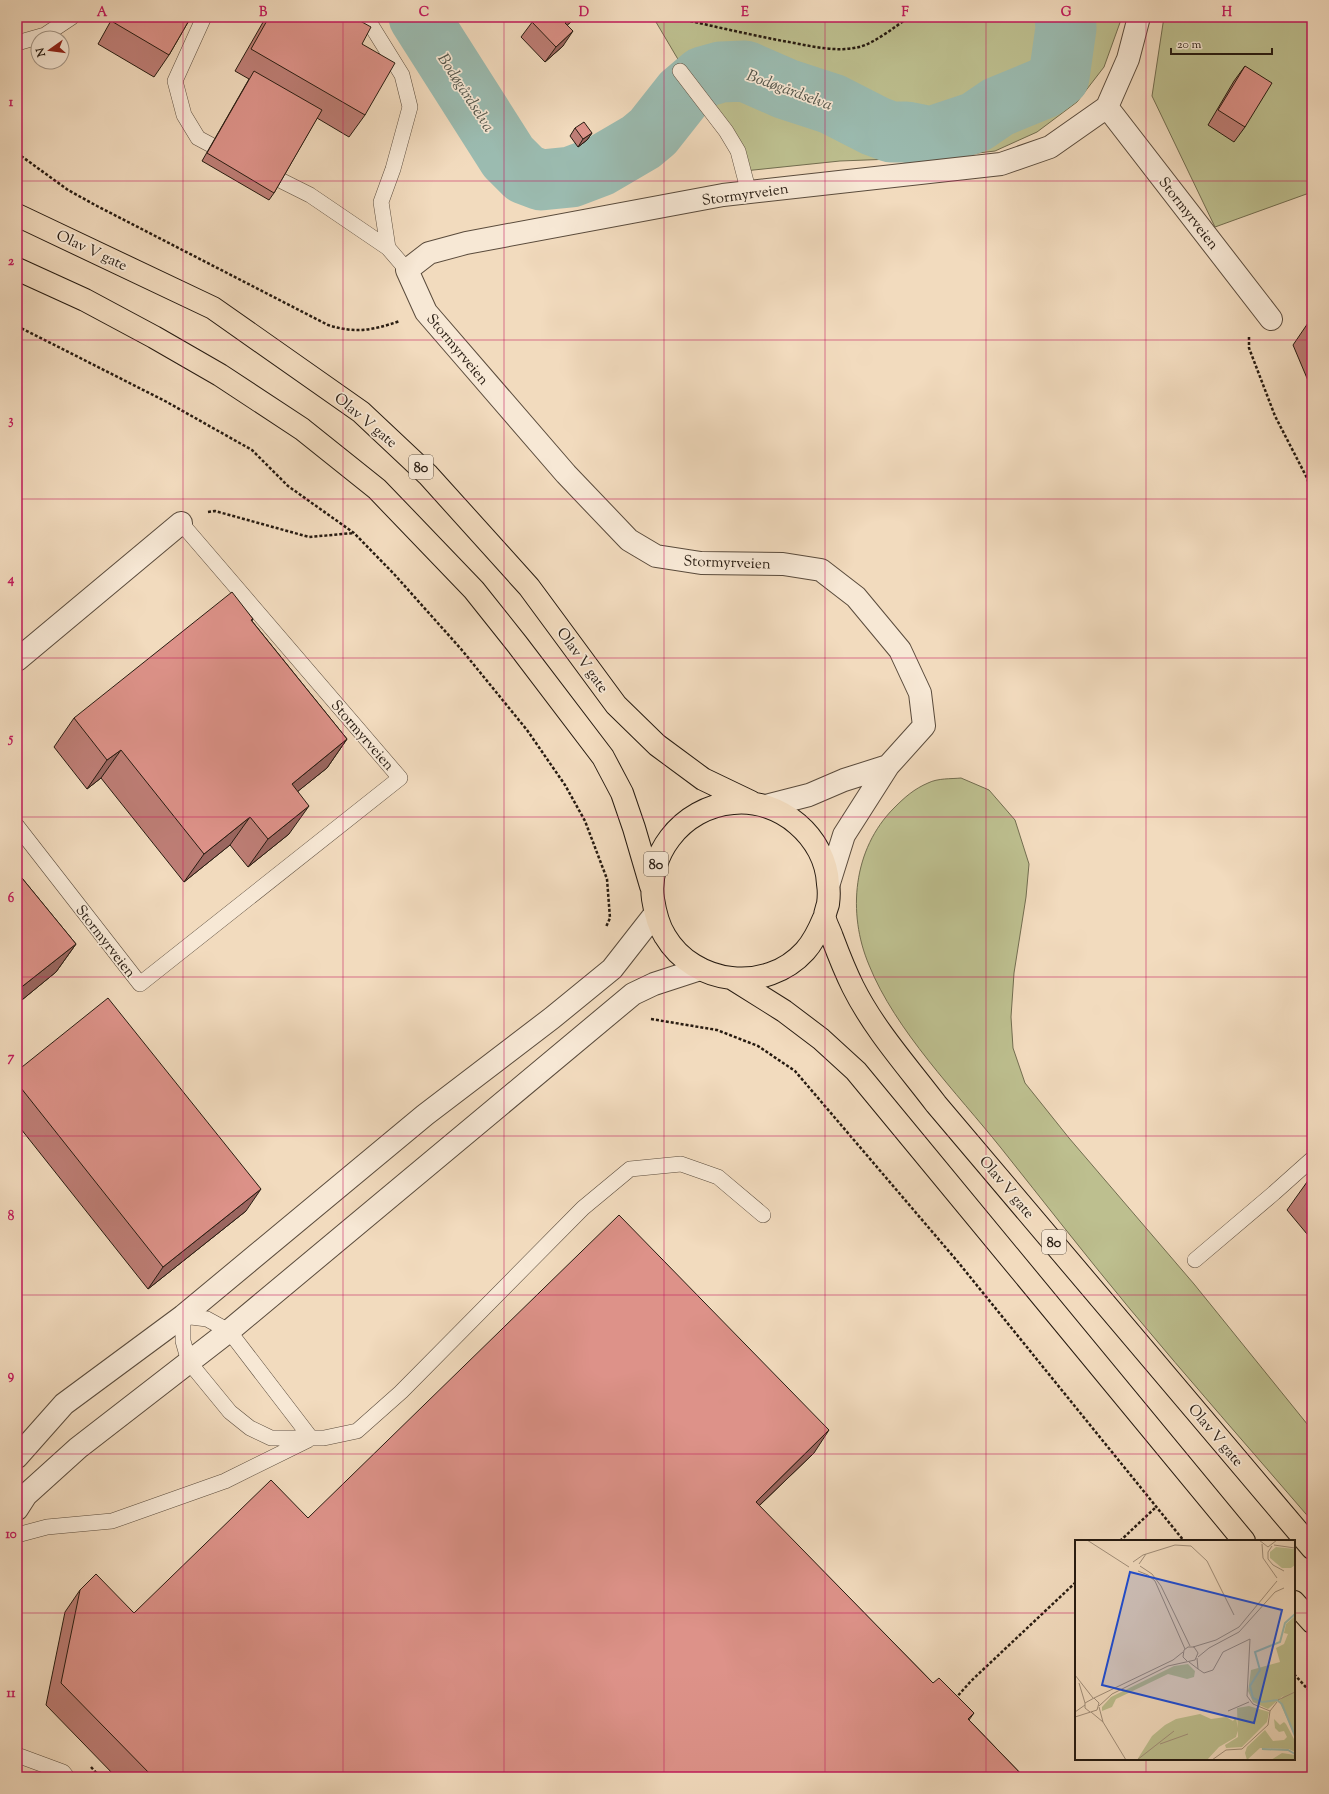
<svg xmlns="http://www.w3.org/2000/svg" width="1329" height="1794" font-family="'Sorts Mill Goudy',serif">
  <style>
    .green { fill: #bdbf8f; stroke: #726d50 }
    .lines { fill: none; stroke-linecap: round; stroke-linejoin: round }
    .river { stroke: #9bbbb0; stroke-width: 61 }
    .lane-casing { stroke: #5a4b3c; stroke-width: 16 }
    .street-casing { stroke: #5a4b3c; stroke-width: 24 }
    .highway-casing { stroke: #271b11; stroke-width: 24 }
    .path { stroke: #271b11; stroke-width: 2.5; stroke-dasharray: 3 2; stroke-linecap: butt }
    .lane { stroke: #f7e8d5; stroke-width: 15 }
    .street { stroke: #f7e8d5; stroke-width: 22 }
    .highway { stroke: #f2dbbe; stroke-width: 22 }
    .wall { fill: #be7e76; stroke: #271b11 }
    .shaded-wall { fill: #9b6660; stroke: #271b11 }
    .building { fill: #dd9289; stroke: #271b11 }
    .grid { fill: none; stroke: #c2185b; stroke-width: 1; stroke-opacity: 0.55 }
    .labels { text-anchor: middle; stroke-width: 3.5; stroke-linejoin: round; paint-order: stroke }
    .shield { fill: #f7e8d5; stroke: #65584c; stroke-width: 1 }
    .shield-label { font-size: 14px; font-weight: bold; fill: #271b11 }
    .street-label { font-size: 15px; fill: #271b11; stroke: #f7e8d5 }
    .water-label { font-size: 16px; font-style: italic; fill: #505349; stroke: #f7e8d5 }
    .inset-river { fill: none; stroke: #9bbbb0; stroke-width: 2 }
    .inset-road { fill: none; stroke: #a18e79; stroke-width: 1 }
    .view { fill: #1d4ed8; fill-opacity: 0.15; stroke: #1d4ed8; stroke-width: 2 }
    .inset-edge { fill: none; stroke: #271b11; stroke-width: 2 }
    .neatline { fill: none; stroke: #c2185b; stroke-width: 1.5 }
    .grid-label { font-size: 13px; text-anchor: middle; font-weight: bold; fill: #c2185b }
  </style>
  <rect width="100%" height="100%" fill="#f2dbbe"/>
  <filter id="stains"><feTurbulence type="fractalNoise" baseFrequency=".005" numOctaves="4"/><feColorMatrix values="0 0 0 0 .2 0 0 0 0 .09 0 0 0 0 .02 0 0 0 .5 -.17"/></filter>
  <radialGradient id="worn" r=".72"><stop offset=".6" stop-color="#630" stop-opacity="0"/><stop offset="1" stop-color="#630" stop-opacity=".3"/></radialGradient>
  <path class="green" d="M653,17H1122L1104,67L1077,102L1037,132L995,151L945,157L840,161L744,171Z
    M1164,17H1312V192L1215,227L1152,96Z
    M961,778L989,790L1015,820L1029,864L1026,897L1014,973L1011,1017L1013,1048L1025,1083L1069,1138L1194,1284L1312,1430V1521C1251,1450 1190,1381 1130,1309C1086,1256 1044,1202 1001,1148C957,1093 895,1030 869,965C847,913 853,849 894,808C905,797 914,789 928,783C938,778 951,779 961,778Z"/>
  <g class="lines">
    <path class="river" d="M419,17L508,157L525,174L541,180L571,177L600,166L641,142L653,132L683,94L703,77L721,72L745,71L786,89L832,104L875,126L891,132H906L931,137L976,122L998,107L1044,88L1059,77L1066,28L1065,17"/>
    <g class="lane-casing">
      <path id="lane" d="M204,17L175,81L184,115L198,138L228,154
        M366,17L402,75L410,107L393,169L381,202L388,248
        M17,43L45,35L72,17
        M680,71L726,131L738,151L749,193
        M264,172L310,195L388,248L407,270
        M17,826L140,984L400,778L181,523
        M1195,1260L1274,1193L1312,1159
        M311,1438L229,1331L207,1319L183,1316V1341L189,1362L230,1412L250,1428L271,1438H324L357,1431L401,1392L583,1208L630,1169L681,1164L718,1177L763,1215
        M17,1535L47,1527L112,1521L225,1481L308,1440
        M17,1755L63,1772L67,1777"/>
    </g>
    <g class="street-casing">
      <path id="street" d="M1107,107L1271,319
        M17,660L181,523
        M888,766L924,726L920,693L900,650L856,597L821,570L783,564L701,563L656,556L629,540L566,474L426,312L407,270L429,253L466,243L723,195L1001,164L1050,147L1107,107L1128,59L1139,17
        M766,806L809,795L844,780L888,766L844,835L829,883
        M17,1457L64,1404L183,1316L425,1115L552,1018L612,969L655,914
        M17,1509L26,1495L78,1448L229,1331L633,994L654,984L700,969"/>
    </g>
    <g class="highway-casing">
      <path id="highway" d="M17,215L213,308L361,412L428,475L529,587L616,705L657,745L703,779L751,802
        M17,269L85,300L154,337L220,375L302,429L377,489L474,590L517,644L603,757L622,793L634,828L651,886
        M824,918C819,930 814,941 805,951C766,994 694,985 665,936C658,925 655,912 653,899C650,877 657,855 670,838C685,818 708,805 733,803C780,798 826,837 828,884C829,890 829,897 828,904C827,908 824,914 825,919C826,924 830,931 832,937C838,953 845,971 853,987C874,1029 907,1066 936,1104L1312,1548
        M733,979L784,1011L821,1039L856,1071L1244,1541
        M1294,1602L1312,1622"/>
    </g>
    <path class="path" d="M681,17L690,21C721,28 752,35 783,41C807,45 835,53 859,47C875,43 896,26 909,17
      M17,153L68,190L97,206L328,325C356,334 373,330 400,321
      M17,326L165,401L252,450L288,486L354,533L394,574L461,649L527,730L565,785L585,821L607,879L610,918L606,927
      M1249,337V348L1275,416L1307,478L1312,494
      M208,512L215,511L309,537L354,533
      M651,1019L717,1030L758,1046L795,1071L958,1262L1184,1541
      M1120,1541L1156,1507
      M1294,1674L1312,1694
      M955,1699L971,1681L1076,1582
      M17,1721L21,1729
      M91,1767L100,1777"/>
    <use href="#lane" class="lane"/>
    <use href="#street" class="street"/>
    <use href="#highway" class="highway"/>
  </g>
  <path class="wall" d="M113,17H191L169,55L154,77L98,44Z
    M266,17H353L362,44L365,115L349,137L317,118L274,193L269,200L202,161L249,79L235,71Z
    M529,17H576L567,25L563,46L545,62L521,37L533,21Z
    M1245,66V127L1234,142L1208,125L1234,81Z
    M575,128L592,133L587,140L578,147L570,136Z
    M1312,322V390L1293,345L1308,323Z
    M253,619L252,621L347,739L327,768L298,791L289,834L248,867L230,845L184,882L101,778L87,789L54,747L74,718Z
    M17,872L76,944L56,972L17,1004Z
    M17,1071L246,1211L148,1289L17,1124Z
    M1312,1175V1240L1287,1210Z
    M814,1453L759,1506L933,1683L974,1713L969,1720L1024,1777H116L46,1705L65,1612L80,1590L134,1613L308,1518Z"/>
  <path class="shaded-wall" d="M571,17H576L554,38L565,23Z
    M573,31L563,46L545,62L556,47Z
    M592,133L587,140L578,147L583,139Z
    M347,739L327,768L272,812L292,784Z
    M121,750L101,778L87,789L107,760Z
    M309,806L289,834L248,867L268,839Z
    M250,817L230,845L184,882L204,854Z
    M76,944L56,972L17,1004V993L19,989Z
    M261,1189L246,1211L148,1289L163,1267Z
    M829,1430L814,1453L740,1524L756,1502Z"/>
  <path class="building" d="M116,17H191L169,55L113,22Z
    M269,17H353L371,27L362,44L395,63L365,115L251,49Z
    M538,17H571L565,23L573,31L556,47L532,22Z
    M1245,66L1272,83L1245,127L1218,110Z
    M254,71L322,110L274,193L207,153Z
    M584,122L592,133L583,139L575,128Z
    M1312,322V332L1308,323Z
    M232,592L253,619L251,620L347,739L292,784L309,806L268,839L250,817L204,854L121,750L107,760L74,718Z
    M17,872L76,944L19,989L17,987Z
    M108,998L261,1189L163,1267L17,1083V1071Z
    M1312,1177V1187L1307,1181Z
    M619,1215L829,1430L756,1502L933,1683L939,1678L974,1713L968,1719L1024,1777H153L61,1683L80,1590L96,1574L134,1613L271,1480L308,1518Z"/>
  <path class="grid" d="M183,17V1777M343,17V1777M504,17V1777M664,17V1777M825,17V1777M986,17V1777M1146,17V1541M17,181H1312M17,340H1312M17,499H1312M17,658H1312M17,817H1312M17,977H1312M17,1136H1312M17,1295H1312M17,1454H1312M17,1613H1076M1294,1613H1312M1146,1759V1777"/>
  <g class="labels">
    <g class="shield">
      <rect x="409" y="455" width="24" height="24" rx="3"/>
      <rect x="644" y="852" width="24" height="24" rx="3"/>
      <rect x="1042" y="1230" width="24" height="24" rx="3"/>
    </g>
    <g class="shield-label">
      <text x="421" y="472">80</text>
      <text x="656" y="869">80</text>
      <text x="1054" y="1247">80</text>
    </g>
    <g class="street-label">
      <text transform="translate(745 194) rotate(-8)" y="5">Stormyrveien</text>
      <text transform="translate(1189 213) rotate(52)" y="5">Stormyrveien</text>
      <text transform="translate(92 250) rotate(25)" y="5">Olav V gate</text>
      <text transform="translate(458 349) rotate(50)" y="5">Stormyrveien</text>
      <text transform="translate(366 420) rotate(40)" y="5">Olav V gate</text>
      <text transform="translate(727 562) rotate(2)" y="5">Stormyrveien</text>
      <text transform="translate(583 660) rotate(54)" y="5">Olav V gate</text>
      <text transform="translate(363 735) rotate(49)" y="5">Stormyrveien</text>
      <text transform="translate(106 941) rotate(52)" y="5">Stormyrveien</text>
      <text transform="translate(1007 1187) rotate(50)" y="5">Olav V gate</text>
      <text transform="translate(1216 1435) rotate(50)" y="5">Olav V gate</text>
    </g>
    <g class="water-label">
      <text transform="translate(790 89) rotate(20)" y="6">Bodøgårdselva</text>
      <text transform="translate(467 92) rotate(57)" y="6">Bodøgårdselva</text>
    </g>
  </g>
  <g transform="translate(1075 1540)">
    <rect width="220" height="220" fill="#f2dbbe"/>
    <path d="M201,7L220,9V25L216,28H207L195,18V12ZM220,76V196L204,161L209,155L193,169L178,162L173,151L176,130L205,122L201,108L209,104L213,94L209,93L211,84ZM113,124L120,131L119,137L112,139L93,134L41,159L37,167L27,171V167L36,157L99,126ZM174,166L194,172L192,182L167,207L151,208L150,205L163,197L162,168ZM125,174L136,179L151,177L158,181L161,177L163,190L161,197L144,207L132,220H62L77,196L90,185L101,179ZM199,179L205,185L209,182L211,184L220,201V212L214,209L185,208L172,220L170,213L172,207L190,190L198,201L209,200L212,197L209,191L204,192L200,188ZM207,213L220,215V220H196Z" fill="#bdbf8f"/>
    <path class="inset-river" d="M220,74L210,83L205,102L180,112L185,130L175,146L178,158L187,162L202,160L207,164L220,196M187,209L213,210L220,214"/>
    <path class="inset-road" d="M12,0L54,27M184,0L193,7L202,0M187,4L188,18L202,38M199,5L220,8M197,6L193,12V19L198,25L209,31M58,22L68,15L100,5L116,6L132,21L159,75M64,24L71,14M65,26L77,34L86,46L115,106M63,31L73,35L80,41L110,109M118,107L141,100L164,87L202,41M123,117L134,108L164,92L200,52L209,48M114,122L123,129L122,118M123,129L129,133L138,130L148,112L175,99L172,156L178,164L195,171M0,135L18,158M4,143L10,163M19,158L98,120L108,112M203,160L220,152M24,166L37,154L93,126L120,120L123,113L119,107H113L109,110L108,117L112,121M24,167L28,182L51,220M153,171L174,162M0,172L10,165M16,172L28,182M0,177L22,170L24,163L19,158L10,163V168L15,172M85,204L113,194M62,220L99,191M137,220L151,210L167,209L193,185L195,171L202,162"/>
    <path class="view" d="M55,32L207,70L179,183L27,145Z"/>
    <rect width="220" height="220" class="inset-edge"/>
  </g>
  <rect width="1329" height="1794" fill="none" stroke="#f2dbbe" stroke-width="44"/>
  <g transform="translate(50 50) rotate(256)"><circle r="19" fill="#f7e8d5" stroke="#a49687"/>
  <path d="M0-3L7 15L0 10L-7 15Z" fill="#8f2418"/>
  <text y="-6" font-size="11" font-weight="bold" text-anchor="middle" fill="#271b11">N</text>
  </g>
  <path d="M1171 48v6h101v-6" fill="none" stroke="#271b11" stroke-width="2"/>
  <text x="1177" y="48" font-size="12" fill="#271b11" stroke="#f7e8d5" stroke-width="3" paint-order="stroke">20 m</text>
  <rect x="22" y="22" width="1285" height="1750" class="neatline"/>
  <g class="grid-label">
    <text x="102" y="16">A</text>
    <text x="263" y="16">B</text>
    <text x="424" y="16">C</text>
    <text x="584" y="16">D</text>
    <text x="745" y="16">E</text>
    <text x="905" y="16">F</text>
    <text x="1066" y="16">G</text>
    <text x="1227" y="16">H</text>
    <text x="11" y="106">1</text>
    <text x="11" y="265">2</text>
    <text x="11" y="424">3</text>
    <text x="11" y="583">4</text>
    <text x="11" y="742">5</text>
    <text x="11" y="902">6</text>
    <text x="11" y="1061">7</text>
    <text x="11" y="1220">8</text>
    <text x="11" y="1379">9</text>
    <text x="11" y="1538">10</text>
    <text x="11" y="1697">11</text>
  </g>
  <rect width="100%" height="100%" filter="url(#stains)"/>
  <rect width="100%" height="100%" fill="url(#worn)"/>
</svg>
